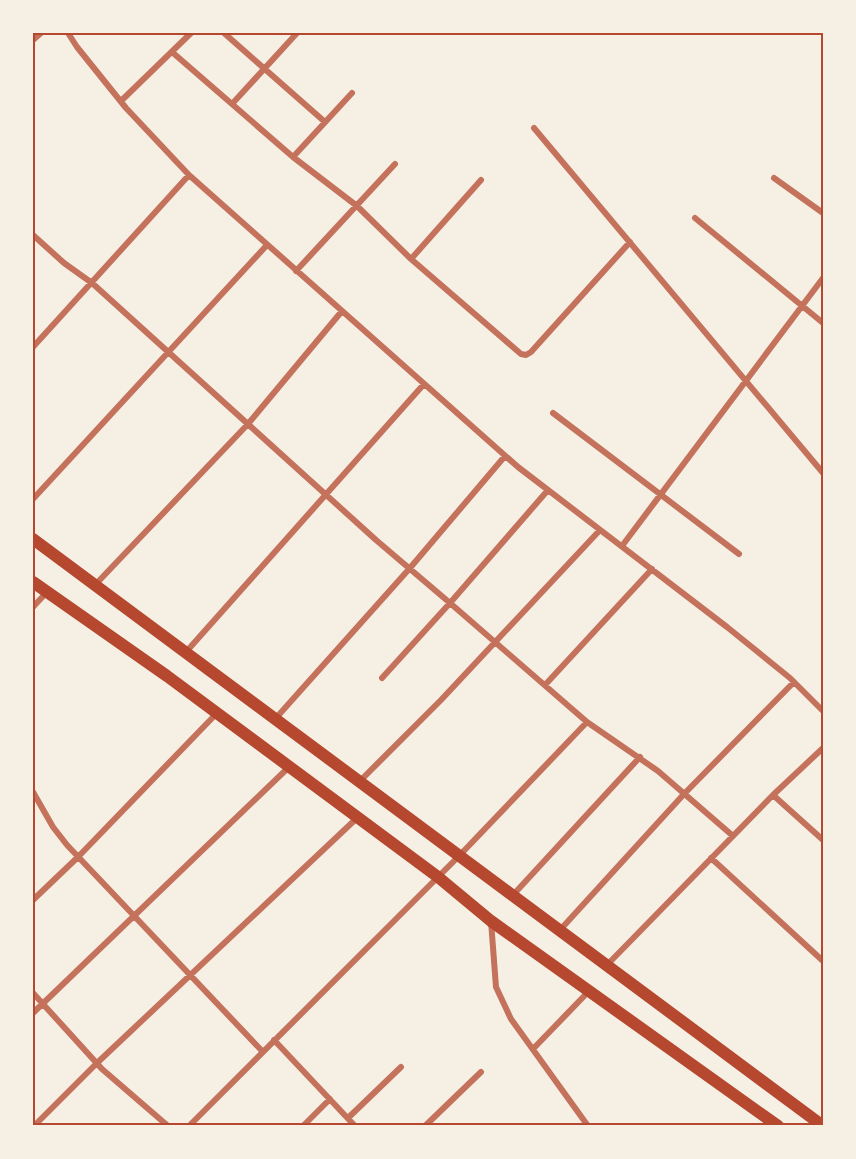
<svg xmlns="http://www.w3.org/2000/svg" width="856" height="1159" font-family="Overpass,sans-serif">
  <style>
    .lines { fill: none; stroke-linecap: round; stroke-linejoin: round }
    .minor { stroke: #c5725c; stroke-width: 6 }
    .secondary { stroke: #b5482f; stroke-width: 12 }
    .neatline { fill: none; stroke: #b5482f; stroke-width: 2 }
  </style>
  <rect width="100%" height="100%" fill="#f6efe4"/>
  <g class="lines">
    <path class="minor" d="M68,33L77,47L126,108L189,175L518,467L727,627L790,678L823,711
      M224,33L325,122
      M33,40L41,33
      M172,52L293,157L357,206L411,259L521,354L526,355L531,352L630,242
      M121,101L191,33
      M232,104L297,33
      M534,128L823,473
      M293,157L352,93
      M774,178L823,213
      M695,218L823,323
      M33,235L64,263L92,283L376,540L450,603L587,722L658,771L733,836
      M411,259L481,180
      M296,271L395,164
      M33,347L189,175
      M553,413L739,554
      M33,499L267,245
      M622,546L823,278
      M95,585L248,424L342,311
      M33,607L47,592
      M186,652L424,384
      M382,678L450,603L548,490
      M545,685L652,569
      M276,718L410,568L505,456
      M360,781L441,700L600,530
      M33,792L53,827L67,845L263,1052
      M773,795L823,840
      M711,858L823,961
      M513,895L640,757
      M33,900L78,857L217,713
      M491,921L496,987L511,1019L588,1126
      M560,930L684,794L794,682
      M607,965L773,795L823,748
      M33,993L102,1069L168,1126
      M33,1013L289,767
      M274,1040L355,1126
      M533,1049L589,991
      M348,1118L401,1067
      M34,1126L97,1063L357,818
      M189,1126L459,856L587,722
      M303,1126L330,1099
      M425,1126L481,1072"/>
    <path class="secondary" d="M33,539L823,1126
      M33,582L167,676L438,877L491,921L778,1126"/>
  </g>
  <rect width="856" height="1159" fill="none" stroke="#f6efe4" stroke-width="69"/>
  <rect x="34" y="34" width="788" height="1090" class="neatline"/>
</svg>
